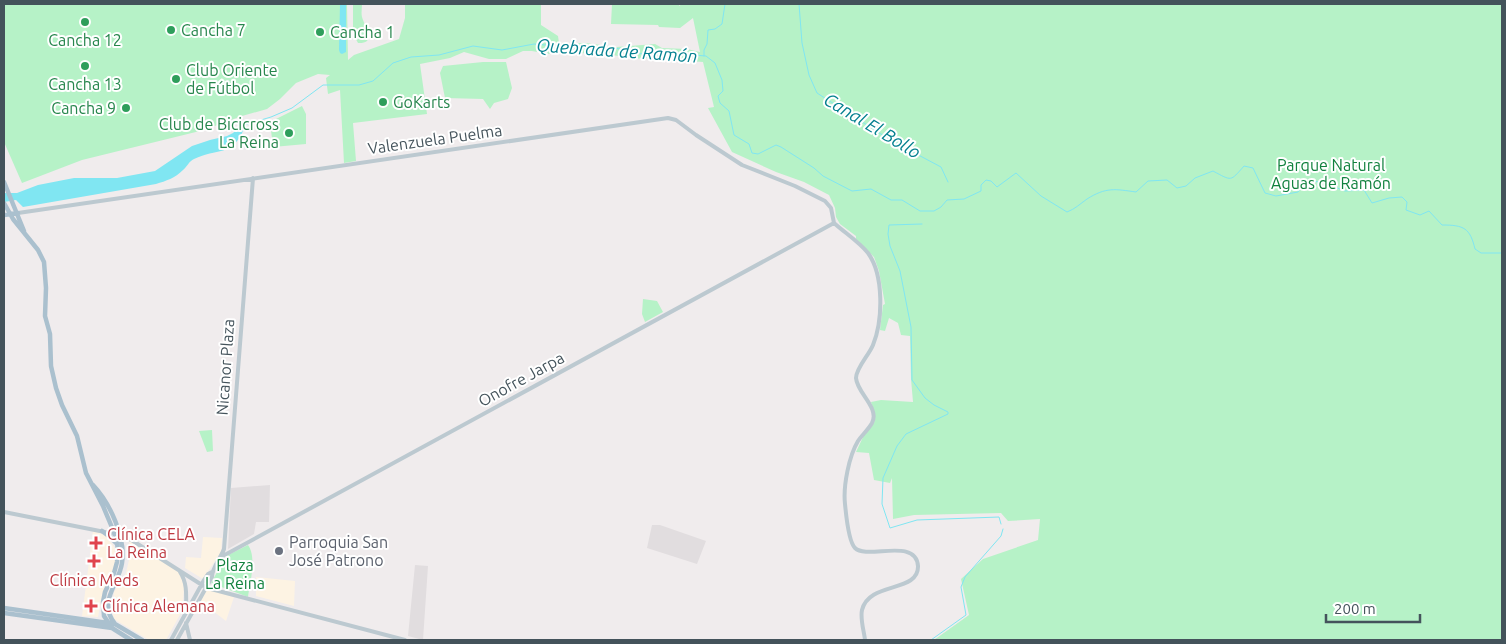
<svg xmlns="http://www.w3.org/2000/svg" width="1506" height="644" font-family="Ubuntu,sans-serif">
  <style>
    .commercial { fill: #fdf3e3 }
    .education { fill: #e1dddf }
    .green { fill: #b6f2c7 }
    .water { fill: #80e6f2 }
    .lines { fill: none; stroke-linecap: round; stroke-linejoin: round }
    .stream { stroke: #80e6f2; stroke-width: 1 }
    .minor { stroke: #bcc9d0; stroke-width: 4 }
    .major { stroke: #aac0ce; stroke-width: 4.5 }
    .leisure-dot { fill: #2e9e5b; stroke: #fff; stroke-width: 2 }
    .health-dot { fill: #e0444e; stroke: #fff; stroke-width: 2 }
    .worship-dot { fill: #6b7280; stroke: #fff; stroke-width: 2 }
    .labels { text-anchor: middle; stroke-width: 4; stroke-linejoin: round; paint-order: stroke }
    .leisure-label { font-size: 16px; fill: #27864d; stroke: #fff; text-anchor: start }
    .street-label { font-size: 16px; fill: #44535b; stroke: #fff }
    .park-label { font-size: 16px; fill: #10813d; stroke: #fff }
    .health-label { font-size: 16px; fill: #be3a42; stroke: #fff; text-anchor: start }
    .worship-label { font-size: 16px; fill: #5b616d; stroke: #fff; text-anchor: start }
    .water-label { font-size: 18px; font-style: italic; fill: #058190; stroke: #fff }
  </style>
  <rect width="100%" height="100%" fill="#f0eced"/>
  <path class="commercial" d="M93,531L106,535L116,550V558L113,573L103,592L98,617L82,616Z
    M203,537L222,538L221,552L203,579L185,568L186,557L201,558Z
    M129,541L178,571L182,579L184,588L182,611L166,640H149L114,619L112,611L114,592L126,573L129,560Z
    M256,577L295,581L294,606L256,596Z
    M207,589L234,597L226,621L200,601Z"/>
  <path class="education" d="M270,485L269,522H256L254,534L228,549L231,488Z
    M652,525H660L706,541L697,564L647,548Z
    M415,565L428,566L423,640L408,636Z"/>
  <path class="green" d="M4,4H347L348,60L354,55L399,39L405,18V4H541V25L558,36L559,43H585L617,47L655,44L662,48L687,49L700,52L693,18L680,28L659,27L658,25L611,24L612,4H679V6L682,4H1502V640H934L969,615L961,579L983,559L1038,540L1040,519L1008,521L1001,513L914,515L893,519L892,478L890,483L874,480L869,453L856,452L864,435L874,423L875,415L871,402L881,400L913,402L911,379L910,336L901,335L898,323L889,318L885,331L880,330L883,305L885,304L879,271L874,257L856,239V236L840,224L836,217L835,208L829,195L804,182L776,172L732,152L708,108L714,107L703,62L689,61L680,59L643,58L635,59L607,54L575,53L565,50L548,54L532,51H523L506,59H489L464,52L450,58L420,64L427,114L353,123L356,161L344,163L340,90L328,94L326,78L330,75L318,74L296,83L280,99L267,109L242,116L204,130L82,160L22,183L4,142Z
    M353,4H362C362,8 361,13 362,17C364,25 378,44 358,43L353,34Z
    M483,62H506L512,88L508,99L494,103L490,109L483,99L445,98L440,73L443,66Z
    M302,106L306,114V144L273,147L270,122Z
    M643,299L657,301L663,312L645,322L642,314Z
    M212,430L213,451L207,452L199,431Z
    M248,545C257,557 250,583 248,597L211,583L226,556Z"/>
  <path class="water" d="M340,4H346V52L342,54L340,53L339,50Z
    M240,126L244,129C232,157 217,148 194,159C189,161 187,167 183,170C175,178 166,181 156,184L23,207L16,200L4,202V193H17L38,185L74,178H117L155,171L192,146L210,140L227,136L233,133Z"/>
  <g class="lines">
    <path class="stream" d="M799,4L802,43L809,75L817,93L892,141L941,167L948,182
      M704,56V50L707,44L708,30L715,29L722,24L725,4
      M242,127L244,125L271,117L292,108L323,85H359L373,81L393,63L411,57L439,55L473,46L502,50L534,44L602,50L615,48L642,54H680L706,56L715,63L722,80L723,91L718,96L720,103L729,111L734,135L749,144L752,153L758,154L776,145L781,147L814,168L823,176L852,191L871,189L891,200H902L920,211H934L941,207L947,200L964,199L981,191V185L986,180L991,181L997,187L1016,173L1041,196L1067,212C1075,209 1080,204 1087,199C1106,187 1115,189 1136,192L1148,181L1167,180L1177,188L1186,186L1195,178L1213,171C1232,181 1230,182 1244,166L1253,168L1265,193L1276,196L1298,192L1306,181L1322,182L1345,191L1364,190L1372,203L1389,198L1402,197L1407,202L1406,210L1420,215L1429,211L1442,225C1464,225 1470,228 1475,249L1481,253H1502
      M922,224L889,225L888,234L890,246L900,271L911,327L912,380L925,398L934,405L948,412V414L906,434L897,446L883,478L882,504L890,528L917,520L999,517L1001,524
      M931,640L966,615L961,587L965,577L1001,536L1003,529"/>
    <path class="minor" d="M18,213L668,118L676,120L696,135L742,165L795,186L825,201L831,208L834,223
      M834,223C845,233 858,241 868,253C884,275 883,320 873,345C869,355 856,368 856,378C857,393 880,408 872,423C868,430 862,435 858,441C849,456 843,486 845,504C846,513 848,541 855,548C867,560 916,537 918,566C919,593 869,581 862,610C860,619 864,631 865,640
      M4,512L120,535L133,541L202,585L211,589L405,640
      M221,557L834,223
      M180,572C188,584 186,597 186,611
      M186,623L190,640
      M171,640L204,580L208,574L212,572
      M177,640L212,577C212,567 221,558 224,549L253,178"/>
    <path class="major" d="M4,182L24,231
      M4,203L13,219L38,250L44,262L46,288L45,316L50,334L51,366L56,388L62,405L77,436L86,473L103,506L116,537L118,550L117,562L114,573L105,592L103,602L104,616L112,628
      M4,215L18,213
      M93,485C110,503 126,538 122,563C119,585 97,601 115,624
      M102,531L110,537L116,543
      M4,608L115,624L142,640
      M4,613L112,628L131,640"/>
  </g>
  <g class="leisure-dot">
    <circle cx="85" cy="22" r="5"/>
    <circle cx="171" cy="30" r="5"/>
    <circle cx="320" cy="32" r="5"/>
    <circle cx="85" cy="66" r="5"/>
    <circle cx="176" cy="79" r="5"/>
    <circle cx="383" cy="102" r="5"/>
    <circle cx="126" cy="108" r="5"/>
    <circle cx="289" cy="133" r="5"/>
  </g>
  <g class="health-dot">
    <path d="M93.5 535.5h5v5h5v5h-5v5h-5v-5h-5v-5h5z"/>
    <path d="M91.5 553.5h5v5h5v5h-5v5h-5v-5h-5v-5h5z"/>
    <path d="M88.5 598.5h5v5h5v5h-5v5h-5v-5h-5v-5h5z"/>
  </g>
  <circle class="worship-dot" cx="279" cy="551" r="5"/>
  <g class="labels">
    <g class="leisure-label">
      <text x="181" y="36">Cancha 7</text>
      <text x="330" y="38">Cancha 1</text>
      <text x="85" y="46" text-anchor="middle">Cancha 12</text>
      <text x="186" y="76">Club Oriente<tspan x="186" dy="18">de Fútbol</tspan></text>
      <text x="85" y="90" text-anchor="middle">Cancha 13</text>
      <text x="393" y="108">GoKarts</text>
      <text x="116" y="114" text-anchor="end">Cancha 9</text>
      <text x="279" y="130" text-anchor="end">Club de Bicicross<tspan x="279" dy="18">La Reina</tspan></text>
    </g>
    <g class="street-label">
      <text transform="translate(435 139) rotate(-8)" y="6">Valenzuela Puelma</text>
      <text transform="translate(225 367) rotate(-86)" y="6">Nicanor Plaza</text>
      <text transform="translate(521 379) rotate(-29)" y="6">Onofre Jarpa</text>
    </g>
    <g class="park-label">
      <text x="1331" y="171">Parque Natural<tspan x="1331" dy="18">Aguas de Ramón</tspan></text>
      <text x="235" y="571">Plaza<tspan x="235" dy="18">La Reina</tspan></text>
    </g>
    <g class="health-label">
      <text x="107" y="540">Clínica CELA<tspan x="107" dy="18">La Reina</tspan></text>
      <text x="94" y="586" text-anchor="middle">Clínica Meds</text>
      <text x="102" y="612">Clínica Alemana</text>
    </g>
    <g class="worship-label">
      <text x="289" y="548">Parroquia San<tspan x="289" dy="18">José Patrono</tspan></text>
    </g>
    <g class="water-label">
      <text transform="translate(617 51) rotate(4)" y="6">Quebrada de Ramón</text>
      <text transform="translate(872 126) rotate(31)" y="6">Canal El Bollo</text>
    </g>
  </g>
  <rect width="1506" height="644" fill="none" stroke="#44535b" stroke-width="10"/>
  <path d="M1326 614v8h94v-8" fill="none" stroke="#44535b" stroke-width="2.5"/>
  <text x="1334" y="614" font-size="15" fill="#44535b" stroke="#ffffff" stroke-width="4" paint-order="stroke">200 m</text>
</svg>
